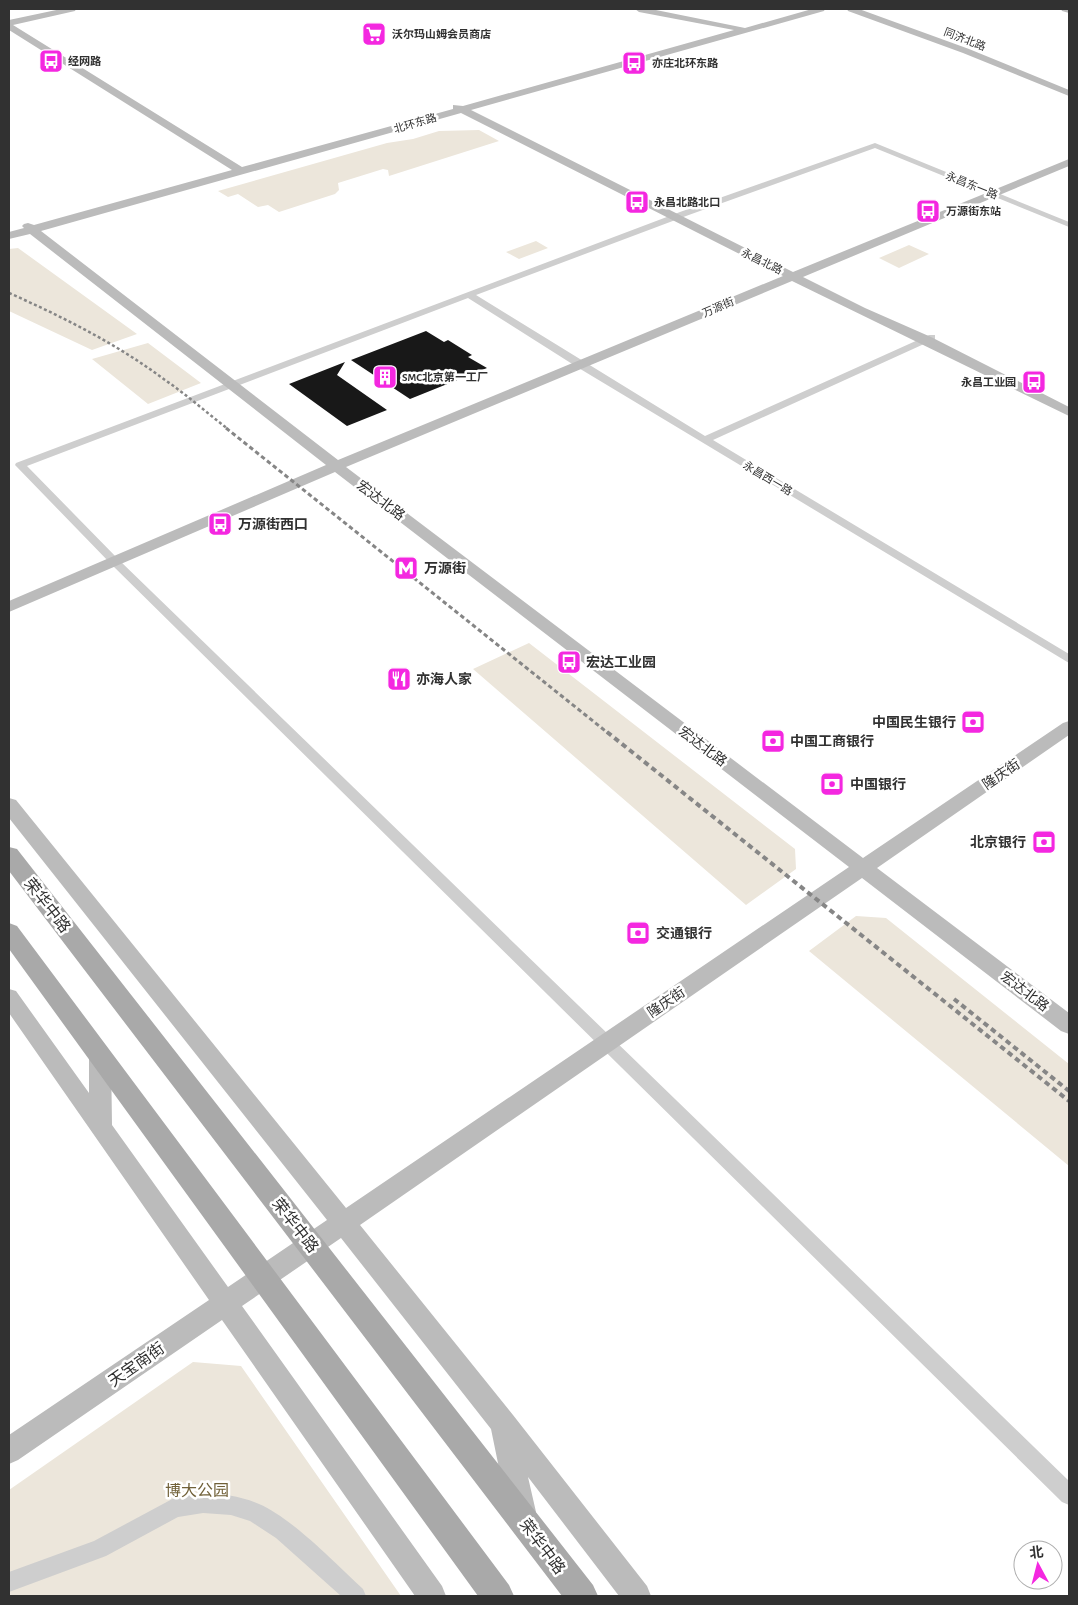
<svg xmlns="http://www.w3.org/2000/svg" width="1078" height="1605" font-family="'Alegreya Sans','Noto Sans SC',sans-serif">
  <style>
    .green { fill: #ece6db }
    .building { fill: #181818 }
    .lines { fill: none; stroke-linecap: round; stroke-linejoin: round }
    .street { fill: #cecece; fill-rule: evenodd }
    .secondary { fill: #bbb; fill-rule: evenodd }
    .primary { fill: #a9a9a9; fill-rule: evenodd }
    .rail-far2 { stroke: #868686; stroke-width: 2.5; stroke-dasharray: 3 2.5; stroke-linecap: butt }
    .rail-far1 { stroke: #868686; stroke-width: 3; stroke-dasharray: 4.5 3; stroke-linecap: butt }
    .rail { stroke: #868686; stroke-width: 4; stroke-dasharray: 5.5 4; stroke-linecap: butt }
    .labels { text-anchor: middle; stroke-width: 5; stroke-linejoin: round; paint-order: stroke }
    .far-poi-label { font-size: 11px; font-weight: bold; fill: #313131; stroke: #fff; text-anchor: start }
    .far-street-label { font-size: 11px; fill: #313131; stroke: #fff }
    .street-label { font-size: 14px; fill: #313131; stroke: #fff }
    .poi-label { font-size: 14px; font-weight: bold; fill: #313131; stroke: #fff; text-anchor: start }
    .near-street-label { font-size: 16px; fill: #313131; stroke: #fff }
    .near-park-label { font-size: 16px; fill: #716139; stroke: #fff }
  </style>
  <rect width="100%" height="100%" fill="#fff"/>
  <path class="green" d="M479,130L499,141L389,176L388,170L383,169L338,183L339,190L335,194L279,212L268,205L258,207L238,194L228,197L218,191L387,143L413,139L439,131Z
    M536,241L548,248L519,259L506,252Z
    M909,245L929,254L899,268L879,258Z
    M18,248L137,334L92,350L9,311V249Z
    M148,343L201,383L148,404L92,359Z
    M529,643L795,849L796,869L746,905L473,669Z
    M856,916L886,918L1069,1064V1166L809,951Z
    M193,1362L241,1366L401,1596H9V1490Z"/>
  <path class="building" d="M426,331L444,342L448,340L472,355L468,357L487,368L410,399L351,360Z
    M345,362L337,375L387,410L347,426L289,384Z"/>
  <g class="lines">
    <path class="street" d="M875,143L1069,222V227L875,148L686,216L476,295L705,436L929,335H935V339L713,440L1069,654V663L577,367L468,298L27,466L119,560L1069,1481V1505L1062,1502L111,564L15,465L16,463L680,212Z
      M203,1493C222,1494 241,1496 259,1504C292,1518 336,1564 363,1589L366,1596H341L276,1538L250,1521L231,1515L203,1513L178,1517L106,1556L9,1592V1572L94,1541L176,1497Z"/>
    <path class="secondary" d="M61,9H76L75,11L13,25L242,167L453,109V105L463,106L734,30L639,12L635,9H651L745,28L812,9H825L824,11L471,110L793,272L1069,159V166L803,277L865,308L931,337L1069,407V416L792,281L346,467L863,858L1063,723L1069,721V735L877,868L1069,1013V1034L1061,1031L862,878L360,1225L513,1415L647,1586L651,1596H619L528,1477L536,1512L532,1522L522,1526L512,1522L508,1512L491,1429L341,1238L242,1306L442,1586L446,1596H415L222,1320L18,1460L9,1464V1435L209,1300L9,1013V989L16,991L89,1093V1057L92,1051L100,1048L108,1051L111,1057L112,1125L228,1287L327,1220L9,818V798L16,800L346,1208L849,867L335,472L9,612V601L326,465L30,234L9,239V232L24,228L22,226L24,224L28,223L34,225L232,170L9,30V20ZM461,113L783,276L338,460L41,231Z
      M847,9H859L969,49L1069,90V96L963,53L848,11Z
      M1061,9H1069V13L1062,11Z"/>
    <path class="primary" d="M9,847L17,849L593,1585L598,1596H562L9,871Z
      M9,923L17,926L509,1585L514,1596H478L9,949Z"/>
    <path class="rail-far2" d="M9,293C63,317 117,344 165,380C187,395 207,413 228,429"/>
    <path class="rail-far1" d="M226,428L608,733"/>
    <path class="rail" d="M607,732L1069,1101
      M954,999L1069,1091"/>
  </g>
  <defs>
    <g id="supermarket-square" transform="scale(1.25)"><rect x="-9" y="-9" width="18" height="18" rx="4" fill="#f427e0" stroke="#fff"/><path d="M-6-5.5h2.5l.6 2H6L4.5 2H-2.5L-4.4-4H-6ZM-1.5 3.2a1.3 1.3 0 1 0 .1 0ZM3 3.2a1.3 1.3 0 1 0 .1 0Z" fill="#fff"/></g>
    <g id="bus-square" transform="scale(1.25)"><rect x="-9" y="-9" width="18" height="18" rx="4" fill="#f427e0" stroke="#fff"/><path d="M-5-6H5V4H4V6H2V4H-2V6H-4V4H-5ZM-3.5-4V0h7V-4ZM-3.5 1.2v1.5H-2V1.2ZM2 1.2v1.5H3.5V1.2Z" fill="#fff"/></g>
    <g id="building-square" transform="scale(1.25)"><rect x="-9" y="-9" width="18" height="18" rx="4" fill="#f427e0" stroke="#fff"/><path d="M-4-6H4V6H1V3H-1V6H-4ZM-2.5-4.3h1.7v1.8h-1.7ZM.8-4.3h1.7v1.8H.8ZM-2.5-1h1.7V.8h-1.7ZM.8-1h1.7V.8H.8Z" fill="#fff"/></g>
    <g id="metro-square" transform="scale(1.25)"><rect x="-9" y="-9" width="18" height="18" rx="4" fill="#f427e0" stroke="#fff"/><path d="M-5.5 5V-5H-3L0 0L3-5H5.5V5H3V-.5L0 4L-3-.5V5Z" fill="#fff"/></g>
    <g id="restaurant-square" transform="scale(1.25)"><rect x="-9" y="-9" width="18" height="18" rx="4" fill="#f427e0" stroke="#fff"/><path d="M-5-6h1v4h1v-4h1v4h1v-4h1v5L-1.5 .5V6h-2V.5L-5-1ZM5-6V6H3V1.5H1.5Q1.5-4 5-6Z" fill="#fff"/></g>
    <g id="bank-square" transform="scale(1.25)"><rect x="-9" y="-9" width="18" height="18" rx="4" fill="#f427e0" stroke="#fff"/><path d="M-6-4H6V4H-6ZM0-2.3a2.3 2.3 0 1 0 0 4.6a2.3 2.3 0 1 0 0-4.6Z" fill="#fff"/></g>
  </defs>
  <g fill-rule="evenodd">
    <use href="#supermarket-square" x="374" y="34"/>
    <use href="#bus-square" x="51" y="61"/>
    <use href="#bus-square" x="634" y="63"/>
    <use href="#bus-square" x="637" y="202"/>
    <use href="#bus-square" x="928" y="211"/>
    <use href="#building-square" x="385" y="377"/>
    <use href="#bus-square" x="1034" y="382"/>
    <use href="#bus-square" x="220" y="524"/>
    <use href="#metro-square" x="406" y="568"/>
    <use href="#bus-square" x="569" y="662"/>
    <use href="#restaurant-square" x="399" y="679"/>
    <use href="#bank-square" x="973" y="722"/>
    <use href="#bank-square" x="773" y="741"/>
    <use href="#bank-square" x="832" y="784"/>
    <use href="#bank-square" x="1044" y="842"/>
    <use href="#bank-square" x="638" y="933"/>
  </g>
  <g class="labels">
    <g class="far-poi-label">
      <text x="392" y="38">沃尔玛山姆会员商店</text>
      <text x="68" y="65">经网路</text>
      <text x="652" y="67">亦庄北环东路</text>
      <text x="654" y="206">永昌北路北口</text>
      <text x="946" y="215">万源街东站</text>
      <text x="402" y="381">SMC北京第一工厂</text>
      <text x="1016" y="386" text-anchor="end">永昌工业园</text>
    </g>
    <g class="far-street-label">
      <text transform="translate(965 39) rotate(21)" y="4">同济北路</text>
      <text transform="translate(415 123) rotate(-16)" y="4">北环东路</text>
      <text transform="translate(972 185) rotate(22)" y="4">永昌东一路</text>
      <text transform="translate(762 261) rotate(26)" y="4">永昌北路</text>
      <text transform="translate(718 307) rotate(-23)" y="4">万源街</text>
      <text transform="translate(768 478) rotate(31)" y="4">永昌西一路</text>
    </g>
    <g class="street-label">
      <text transform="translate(381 500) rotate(37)" y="5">宏达北路</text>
      <text transform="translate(703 746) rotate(37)" y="5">宏达北路</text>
      <text transform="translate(1001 774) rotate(-34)" y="5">隆庆街</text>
      <text transform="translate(1025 991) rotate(37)" y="5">宏达北路</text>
      <text transform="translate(666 1002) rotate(-34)" y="5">隆庆街</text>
    </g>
    <g class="poi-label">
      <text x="238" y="529">万源街西口</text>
      <text x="424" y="573">万源街</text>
      <text x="586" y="667">宏达工业园</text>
      <text x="416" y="684">亦海人家</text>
      <text x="956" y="727" text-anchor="end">中国民生银行</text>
      <text x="790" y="746">中国工商银行</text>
      <text x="850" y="789">中国银行</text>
      <text x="1026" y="847" text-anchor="end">北京银行</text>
      <text x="656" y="938">交通银行</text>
    </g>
    <g class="near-street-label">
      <text transform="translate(48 905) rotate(52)" y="6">荣华中路</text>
      <text transform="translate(296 1225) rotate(52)" y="6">荣华中路</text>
      <text transform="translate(136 1364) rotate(-35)" y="6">天宝南街</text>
      <text transform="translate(543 1546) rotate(53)" y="6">荣华中路</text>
    </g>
    <g class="near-park-label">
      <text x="197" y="1496">博大公园</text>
    </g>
  </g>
  <rect width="1078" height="1605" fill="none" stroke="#313131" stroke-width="20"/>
  <g transform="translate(1038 1565) rotate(353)"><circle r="24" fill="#ffffff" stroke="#adadad"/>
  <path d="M0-4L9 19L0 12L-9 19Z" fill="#f427e0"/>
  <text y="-8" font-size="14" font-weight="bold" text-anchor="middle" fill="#313131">北</text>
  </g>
</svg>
